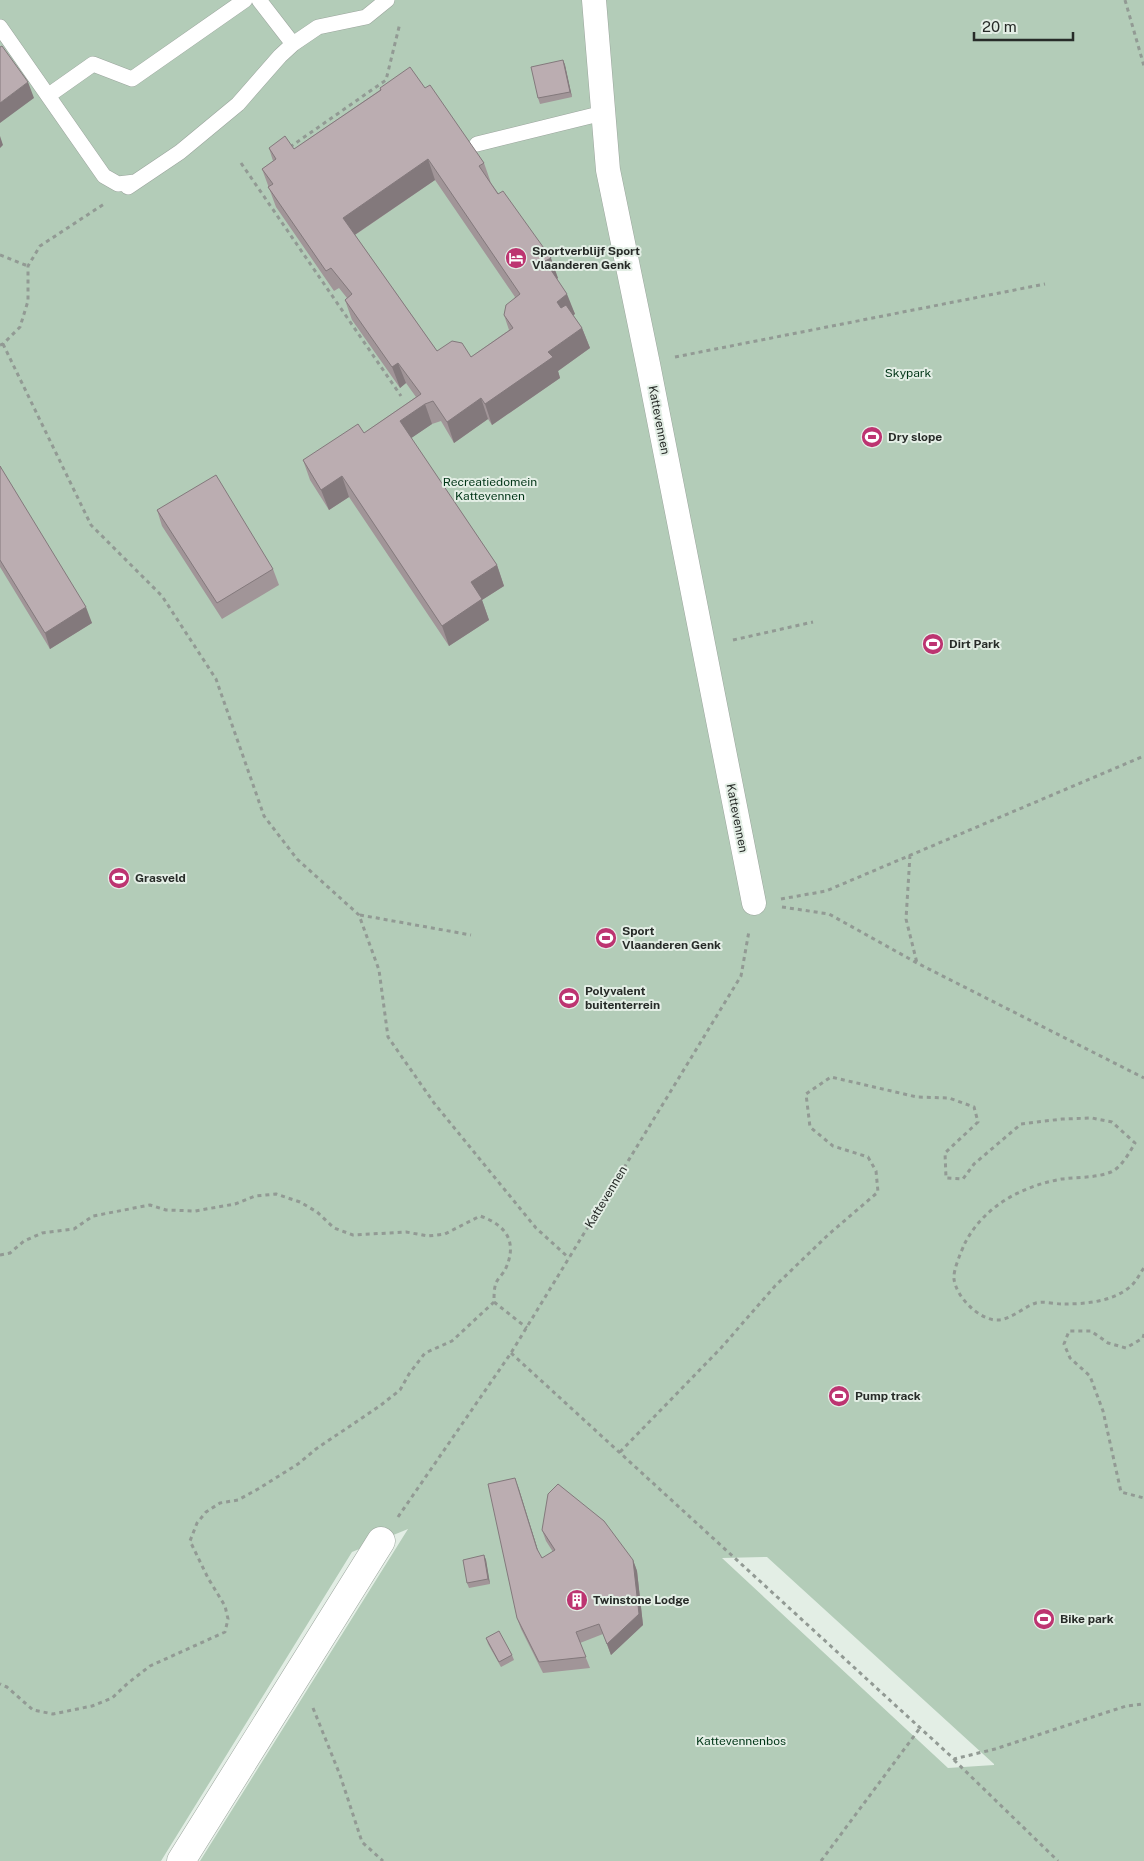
<svg xmlns="http://www.w3.org/2000/svg" width="1144" height="1861" font-family="'Public Sans',sans-serif">
  <style>
    .green { fill: #b3ccb8; fill-rule: evenodd }
    .lines { fill: none; stroke-linecap: round; stroke-linejoin: round }
    .service-casing { stroke: #9ba59d; stroke-width: 16 }
    .pedestrian-casing { stroke: #9ba59d; stroke-width: 25 }
    .minor-casing { stroke: #9ba59d; stroke-width: 29 }
    .path { stroke: #929a94; stroke-width: 3; stroke-dasharray: 4 4; stroke-linecap: butt }
    .service { stroke: #fff; stroke-width: 15 }
    .pedestrian { stroke: #fff; stroke-width: 24 }
    .minor { stroke: #fff; stroke-width: 28 }
    .wall { fill: #a19598; fill-rule: evenodd }
    .shaded-wall { fill: #83797c }
    .building { fill: #bbadb1; stroke: #83797c; fill-rule: evenodd }
    .labels { text-anchor: middle; stroke-width: 4; stroke-linejoin: round; paint-order: stroke }
    .poi-label { font-size: 12px; font-weight: bold; fill: #272b28; stroke: #e3eee5; text-anchor: start }
    .park-label { font-size: 12px; fill: #013517; stroke: #e3eee5 }
    .street-label { font-size: 12px; fill: #272b28; stroke: #e3eee5 }
  </style>
  <rect width="100%" height="100%" fill="#e3eee5"/>
  <path class="green" d="M0,0H1144V1861H200L408,1529L352,1552L161,1861H0ZM767,1557L994,1764V1765L948,1768L722,1558Z"/>
  <g class="lines">
    <g class="service-casing">
      <path id="service" d="M259,0L293,44
        M0,27L104,176L118,184L135,182
        M49,95L93,64L132,79L245,0
        M477,144L603,113
        M128,187L180,152L238,104L280,56L293,44L318,27L366,17L387,0"/>
    </g>
    <g class="pedestrian-casing">
      <path id="pedestrian" d="M594,0L608,170L648,364L754,903"/>
    </g>
    <g class="minor-casing">
      <path id="minor" d="M181,1861L381,1541"/>
    </g>
    <path class="path" d="M1125,0L1144,66
      M290,147L386,80L400,23
      M241,163L401,396
      M0,255L28,266
      M3,344L91,525L162,596L216,679L264,816L297,859L359,915L379,970L388,1037L434,1103L536,1228L569,1258
      M0,345L3,344L20,327L28,301V266L40,246L104,204
      M675,357L1045,284
      M733,640L813,622
      M910,855L906,919L917,963
      M781,899L826,891L1144,756
      M782,907L829,914L917,963L1144,1078
      M360,915L471,935
      M0,1255L10,1253L24,1241L42,1233L74,1229L93,1216L150,1205L166,1210L195,1211L235,1204L255,1196L276,1194L300,1202L317,1212L334,1228L353,1235L406,1232L428,1236L445,1234L480,1216C507,1225 518,1243 505,1270C503,1274 498,1278 496,1283C494,1288 494,1296 494,1302L452,1341L425,1353L409,1374L400,1390L381,1405L316,1449L298,1464L258,1489L238,1500L220,1503L206,1512L197,1523L190,1541L208,1578L225,1606L228,1619L225,1632L150,1666L128,1683L112,1698L92,1706L53,1714L33,1710L7,1687L0,1684
      M494,1302L527,1328
      M1144,1334L1143,1338L1126,1348L1108,1343L1091,1331H1069L1064,1344L1070,1358L1090,1376L1103,1411L1121,1492L1144,1498
      M511,1353L954,1759L995,1749L1126,1706L1144,1704
      M620,1452L721,1348L775,1286L829,1234L878,1192L876,1171L868,1157L833,1146L810,1127L806,1094L831,1077L917,1097L949,1098L974,1107L978,1122L945,1153L946,1178L963,1179L974,1164L1021,1124L1062,1119L1092,1118L1112,1122L1135,1143C1129,1153 1122,1167 1111,1172C1096,1178 1078,1177 1062,1179C1022,1186 984,1206 965,1243C961,1252 953,1270 954,1279C956,1297 980,1321 998,1320C1012,1319 1025,1306 1036,1303C1044,1301 1055,1304 1063,1304C1085,1304 1113,1302 1131,1286C1136,1282 1140,1273 1144,1268
      M398,1517L511,1353L741,976L749,931
      M313,1708L340,1775L362,1842L383,1861
      M954,1760L1058,1861
      M821,1861L920,1728"/>
    <use href="#service" class="service"/>
    <use href="#pedestrian" class="pedestrian"/>
    <use href="#minor" class="minor"/>
  </g>
  <path class="wall" d="M563,60L565,65L572,97L540,104L538,98Z
    M380,88H425L484,163L491,183L558,278L557,279L575,314L573,315L582,328L590,348L558,371L560,378L492,425L488,419L454,443L441,421L432,424L411,438L497,565L504,586L482,600L489,620L449,646L349,497L329,510L310,480L303,460L364,433L416,397L406,383L400,388L352,320L345,300L347,298L339,288L334,291L276,207L262,169L273,161L269,148L294,149L380,90ZM435,180L515,297L504,315L509,330L471,357L437,351L355,235Z
    M0,466L92,623L50,649L0,567Z
    M157,510L273,569L279,585L222,619L162,526Z
    M515,1478L538,1551L542,1558L553,1552L546,1541L542,1530L633,1560L637,1571L643,1625L611,1655L603,1634L580,1643L590,1668L543,1673L521,1629L517,1618Z
    M484,1555L486,1560L490,1584L469,1588L467,1583Z
    M486,1638L512,1655L514,1660L501,1667L488,1644Z"/>
  <path class="shaded-wall" d="M563,60L565,65L572,97L570,92Z
    M28,82L34,98L0,123V103Z
    M0,136L3,145L0,148Z
    M428,159L435,180L350,238L343,218Z
    M551,258L558,278L552,282L545,261Z
    M567,294L575,314L564,322L557,302Z
    M582,328L590,348L558,371L560,378L492,425L485,404L548,352Z
    M398,363L406,383L400,388L392,367Z
    M481,398L488,419L454,443L447,422Z
    M425,404L432,424L407,441L400,421Z
    M342,476L349,497L329,510L321,490Z
    M497,565L504,586L482,600L489,620L449,646L442,626L471,582Z
    M86,607L92,623L50,649L45,633Z
    M515,1478L519,1489L541,1560L537,1549Z
    M484,1555L486,1560L490,1584L488,1579Z
    M633,1560L637,1571L643,1625L611,1655L607,1644Z"/>
  <path class="building" d="M2,46L28,82L0,103V47Z
    M563,60L570,92L538,98L531,67Z
    M410,67L425,88L430,85L484,163L479,166L498,194L503,191L551,258L545,261L567,294L557,302L561,308L566,305L582,328L548,352L553,357L485,404L481,398L447,422L433,401L425,404L400,421L497,565L471,582L482,599L442,626L342,476L321,490L303,460L358,424L364,433L421,394L398,363L392,367L345,300L352,294L331,268L326,271L268,187L273,184L262,169L276,159L269,148L285,136L294,149L381,90L380,88ZM428,159L520,294L506,305L504,315L513,328L471,357L462,343L452,341L437,351L343,218Z
    M0,466L86,607L45,633L0,560Z
    M216,475L273,569L217,603L157,510Z
    M515,1478L537,1549L542,1558L555,1550L542,1530L548,1494L558,1484L604,1521L633,1560L639,1614L607,1644L599,1624L576,1632L586,1657L539,1662L517,1618L488,1484Z
    M484,1555L488,1579L467,1583L463,1560Z
    M499,1631L512,1655L499,1662L486,1638Z"/>
  <defs>
    <g id="hotel-disc" transform="scale(1.125)"><circle r="9.5" fill="#bd3471" stroke="#e3eee5"/><path d="M-6-4.5h1.5V1H6V5H4.5V3h-9V5H-6ZM-4 0a1.8 1.8 0 1 1 3.6 0ZM.5 0V-2.5h3Q6-2.5 6 0Z" fill="#fff"/></g>
    <g id="stadium-disc" transform="scale(1.125)"><circle r="9.5" fill="#bd3471" stroke="#e3eee5"/><path d="M0-5a6.5 5 0 1 0 0 10a6.5 5 0 1 0 0-10ZM-3.5-1.8h7v3.6h-7Z" fill="#fff"/></g>
    <g id="building-disc" transform="scale(1.125)"><circle r="9.5" fill="#bd3471" stroke="#e3eee5"/><path d="M-4-6H4V6H1V3H-1V6H-4ZM-2.5-4.3h1.7v1.8h-1.7ZM.8-4.3h1.7v1.8H.8ZM-2.5-1h1.7V.8h-1.7ZM.8-1h1.7V.8H.8Z" fill="#fff"/></g>
  </defs>
  <g fill-rule="evenodd">
    <use href="#hotel-disc" x="516" y="258"/>
    <use href="#stadium-disc" x="872" y="437"/>
    <use href="#stadium-disc" x="933" y="644"/>
    <use href="#stadium-disc" x="119" y="878"/>
    <use href="#stadium-disc" x="606" y="938"/>
    <use href="#stadium-disc" x="569" y="998"/>
    <use href="#stadium-disc" x="839" y="1396"/>
    <use href="#building-disc" x="577" y="1600"/>
    <use href="#stadium-disc" x="1044" y="1619"/>
  </g>
  <g class="labels">
    <g class="poi-label">
      <text x="532" y="255">Sportverblijf Sport<tspan x="532" dy="14">Vlaanderen Genk</tspan></text>
      <text x="888" y="441">Dry slope</text>
      <text x="949" y="648">Dirt Park</text>
      <text x="135" y="882">Grasveld</text>
      <text x="622" y="935">Sport<tspan x="622" dy="14">Vlaanderen Genk</tspan></text>
      <text x="585" y="995">Polyvalent<tspan x="585" dy="14">buitenterrein</tspan></text>
      <text x="855" y="1400">Pump track</text>
      <text x="593" y="1604">Twinstone Lodge</text>
      <text x="1060" y="1623">Bike park</text>
    </g>
    <g class="park-label">
      <text x="908" y="377">Skypark</text>
      <text x="490" y="486">Recreatiedomein<tspan x="490" dy="14">Kattevennen</tspan></text>
      <text x="741" y="1745">Kattevennenbos</text>
    </g>
    <g class="street-label">
      <text transform="translate(659 420) rotate(79)" y="4">Kattevennen</text>
      <text transform="translate(737 818) rotate(79)" y="4">Kattevennen</text>
      <text transform="translate(606 1197) rotate(-59)" y="4">Kattevennen</text>
    </g>
  </g>
  <path d="M974 32v8h99v-8" fill="none" stroke="#272b28" stroke-width="2.5"/>
  <text x="982" y="32" font-size="15" fill="#272b28" stroke="#e3eee5" stroke-width="4" paint-order="stroke">20 m</text>
</svg>
